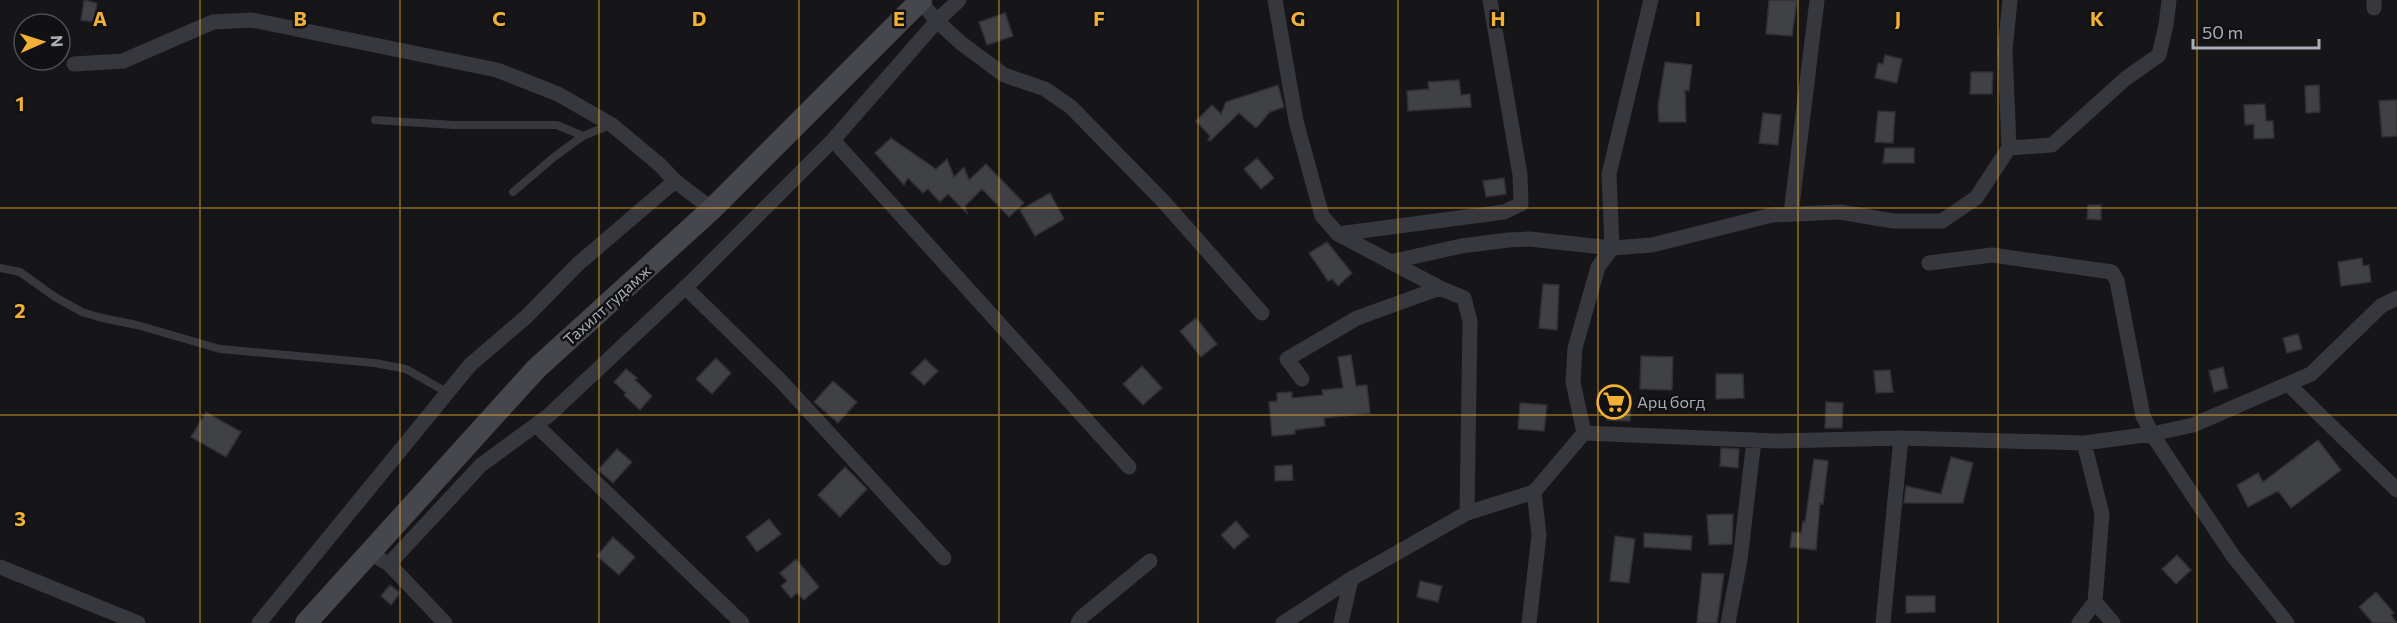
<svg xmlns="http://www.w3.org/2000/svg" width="2397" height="623" font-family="Commissioner,sans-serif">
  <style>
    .building { fill: #404145; stroke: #303034; stroke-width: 1.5 }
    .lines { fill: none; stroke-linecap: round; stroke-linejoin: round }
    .service { stroke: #37383d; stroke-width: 8 }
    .minor { stroke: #37383d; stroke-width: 15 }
    .secondary { stroke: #45474d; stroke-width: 22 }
    .grid { fill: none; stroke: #f2b134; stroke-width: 1.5; stroke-opacity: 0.55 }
    .labels { text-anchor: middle; stroke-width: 5; stroke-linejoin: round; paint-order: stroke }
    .street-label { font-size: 16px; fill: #a8adb8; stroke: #111113 }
    .poi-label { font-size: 16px; fill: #a8adb8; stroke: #111113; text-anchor: start }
    .grid-label { font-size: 20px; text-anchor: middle; font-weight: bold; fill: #f2b134; stroke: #111113; stroke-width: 5; stroke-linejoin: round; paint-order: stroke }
  </style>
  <rect width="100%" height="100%" fill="#161618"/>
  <path class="building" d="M84,0L97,3L94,22L81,20Z
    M1769,0H1797L1792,36L1766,34Z
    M1005,13L1013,36L987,45L979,22Z
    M1885,55L1902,59L1897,83L1875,78L1878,63L1883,64Z
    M1665,62L1692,65L1689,91L1685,90L1686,122H1659L1658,106Z
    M1971,72H1993L1992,94H1970Z
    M1459,80L1461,95L1470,94L1471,107L1408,111L1407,91L1429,89L1428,82Z
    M1278,85L1284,107L1270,112L1256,128L1239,113L1210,141L1208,140L1210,136L1196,121L1212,105L1221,114L1226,102Z
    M2319,85L2320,112L2306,113L2305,86Z
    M2397,100V136L2382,137L2379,101Z
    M2265,104L2266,121H2273L2274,138L2254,139V124L2245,125L2244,105Z
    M1878,111L1895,112L1893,143L1875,142Z
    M1763,113L1781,115L1778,145L1759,143Z
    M891,138L936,169L947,159L954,177L964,167L969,180L986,164L1024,203L1009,217L982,189L965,206L967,213L948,194L940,202L928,189L923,193L908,178L904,185L875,153Z
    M1885,148H1914V163H1883Z
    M1257,158L1274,178L1261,189L1244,169Z
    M1504,178L1506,194L1486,197L1483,181Z
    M1050,193L1064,219L1035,236L1020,210Z
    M2088,205H2101V220L2087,219Z
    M1327,242L1352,273L1338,286L1332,279L1328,281L1309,253Z
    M2362,258L2363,266L2369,265L2371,282L2341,286L2338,262Z
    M1543,284L1559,285L1557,330L1539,328Z
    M1196,318L1217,344L1201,357L1180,331Z
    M2298,334L2302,349L2287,353L2283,338Z
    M1351,355L1356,386L1367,385L1370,413L1324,418L1325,426L1295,430V434L1272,436L1269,402L1277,401V393L1292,392V398L1323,395L1322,390L1343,388L1338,357Z
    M1641,356L1673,357L1672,390L1640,389Z
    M716,358L731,373L712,394L696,379Z
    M925,359L938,371L924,385L911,373Z
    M1142,366L1162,388L1143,405L1123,384Z
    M2223,367L2228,388L2214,392L2209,371Z
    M626,369L637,378L635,380L652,396L640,410L624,395L626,393L614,382Z
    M1890,370L1893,392L1876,393L1874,371Z
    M1716,374H1743L1744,398L1716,399Z
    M833,381L857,402L838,423L814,402Z
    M1608,394L1631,395L1630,421L1607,420Z
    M1826,402L1843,403L1842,428H1825Z
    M1520,403L1547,405L1544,431L1518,429Z
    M206,412L241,432L226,457L191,437Z
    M2318,440L2341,470L2291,508L2278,491L2248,507L2237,485L2258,473L2263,482Z
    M1721,448L1739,449L1738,468L1720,466Z
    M617,449L632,462L613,483L598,470Z
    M1951,457L1973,463L1963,503H1904L1906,486L1941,494Z
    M1814,459L1828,461L1823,504L1820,503L1816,550L1790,547L1792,532L1801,533L1803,521L1805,522Z
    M1292,465L1293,480L1275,481V466Z
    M845,467L867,489L840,517L818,495Z
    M1733,514L1732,544L1709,545L1707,515Z
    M769,519L781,534L757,552L746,537Z
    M1236,521L1249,536L1234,549L1221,535Z
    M1644,533L1692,536L1691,550L1644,547Z
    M1615,536L1635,539L1629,583L1610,581Z
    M613,537L635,557L619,575L597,556Z
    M2177,555L2191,570L2176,584L2162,569Z
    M796,559L819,587L804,600L797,593L791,598L781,586L787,581L780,573Z
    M1702,573L1724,574L1717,623H1697Z
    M1420,581L1442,586L1438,602L1417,597Z
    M390,585L400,593L391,605L381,596Z
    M2376,592L2394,613L2391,615L2397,623H2373L2359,607Z
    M1906,596H1935V612L1906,613Z"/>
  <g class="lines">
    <path class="service" d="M375,120L454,125H557L583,136
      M513,192L554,157L583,136L610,125
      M0,268L20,272L55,297L82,312L102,318L137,325L220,349L375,363L406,369L448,393"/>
    <path class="minor" d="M959,0L937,21L833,140L1129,467
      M1275,0L1296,121L1322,216L1338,234L1440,288L1464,298L1470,321L1467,513
      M2010,0L2005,50L2009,148L2052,145L2125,79L2159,55L2166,25L2169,0
      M920,1L937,21L961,43L1004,75L1045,89L1071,107L1163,201L1262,313
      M2374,8V0
      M74,64L123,61L213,22L252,20L497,70L558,94L612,125L660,165L675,181L712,209
      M1791,214L1817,0
      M1338,234L1504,212L1521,204L1520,175L1490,0
      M1390,262L1461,246L1508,240L1530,239L1612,248L1652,245L1772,215L1840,212L1893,221H1942L1976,198L2009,148
      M1929,263L1992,255L2112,272L2117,281L2143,416L2152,434L2233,556L2287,623
      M685,287L780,380L944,558
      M1302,379L1287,359L1357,318L1440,288
      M2288,384L2397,490
      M536,425L742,623
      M1584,433L1573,382L1575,348L1598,267L1612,248L1609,174L1651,0
      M369,553L389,564L481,465L548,416L690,283L833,140
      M389,564L445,623
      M0,567L138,623
      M2095,602L2113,623
      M259,623L470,365L526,317L578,264L675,181
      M1078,623L1082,617L1150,561
      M1283,623L1351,579L1467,513L1534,492L1584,433L1776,441L1901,438L2084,443L2152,434L2193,425L2311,374L2381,306L2397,298
      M1341,623L1351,579
      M1529,623L1539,535L1534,492
      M1728,623L1740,560L1754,440
      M1883,623L1901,438
      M2079,623L2095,602L2102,514L2084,443"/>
    <path class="secondary" d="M306,623L536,369L712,209L921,0"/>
  </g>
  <path class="grid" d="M200,0V623M400,0V623M599,0V623M799,0V623M999,0V623M1198,0V623M1398,0V623M1598,0V623M1798,0V623M1998,0V623M2197,0V623M0,208H2397M0,415H2397"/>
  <defs>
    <g id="supermarket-ring" transform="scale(1.725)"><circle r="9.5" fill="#111113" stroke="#f2b134" stroke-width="1.5"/><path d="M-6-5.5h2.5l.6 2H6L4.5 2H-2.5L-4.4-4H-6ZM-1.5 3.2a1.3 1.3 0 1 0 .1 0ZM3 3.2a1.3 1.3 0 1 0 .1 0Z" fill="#f2b134"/></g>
  </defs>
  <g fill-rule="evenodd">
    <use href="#supermarket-ring" x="1614" y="402"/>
  </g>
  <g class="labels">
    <g class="street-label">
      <text transform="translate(607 305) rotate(-42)" y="6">Тахилт гудамж</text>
    </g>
    <g class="poi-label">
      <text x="1637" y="408">Арц богд</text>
    </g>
  </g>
  <g class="grid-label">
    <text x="100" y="26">A</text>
    <text x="300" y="26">B</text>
    <text x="499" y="26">C</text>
    <text x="699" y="26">D</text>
    <text x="899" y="26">E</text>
    <text x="1099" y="26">F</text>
    <text x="1298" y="26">G</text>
    <text x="1498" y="26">H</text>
    <text x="1698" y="26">I</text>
    <text x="1898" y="26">J</text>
    <text x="2097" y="26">K</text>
    <text x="20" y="111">1</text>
    <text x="20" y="318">2</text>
    <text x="20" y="526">3</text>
  </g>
  <g transform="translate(42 42) rotate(87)"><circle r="28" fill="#111113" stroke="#4d4f55" stroke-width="1.5"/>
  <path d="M0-4.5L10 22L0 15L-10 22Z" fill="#f2b134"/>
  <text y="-9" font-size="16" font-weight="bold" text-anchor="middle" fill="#a8adb8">N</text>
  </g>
  <path d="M2193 39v9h126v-9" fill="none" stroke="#a8adb8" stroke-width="3"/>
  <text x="2202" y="39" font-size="18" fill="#a8adb8" stroke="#111113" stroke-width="4.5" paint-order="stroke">50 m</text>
</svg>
